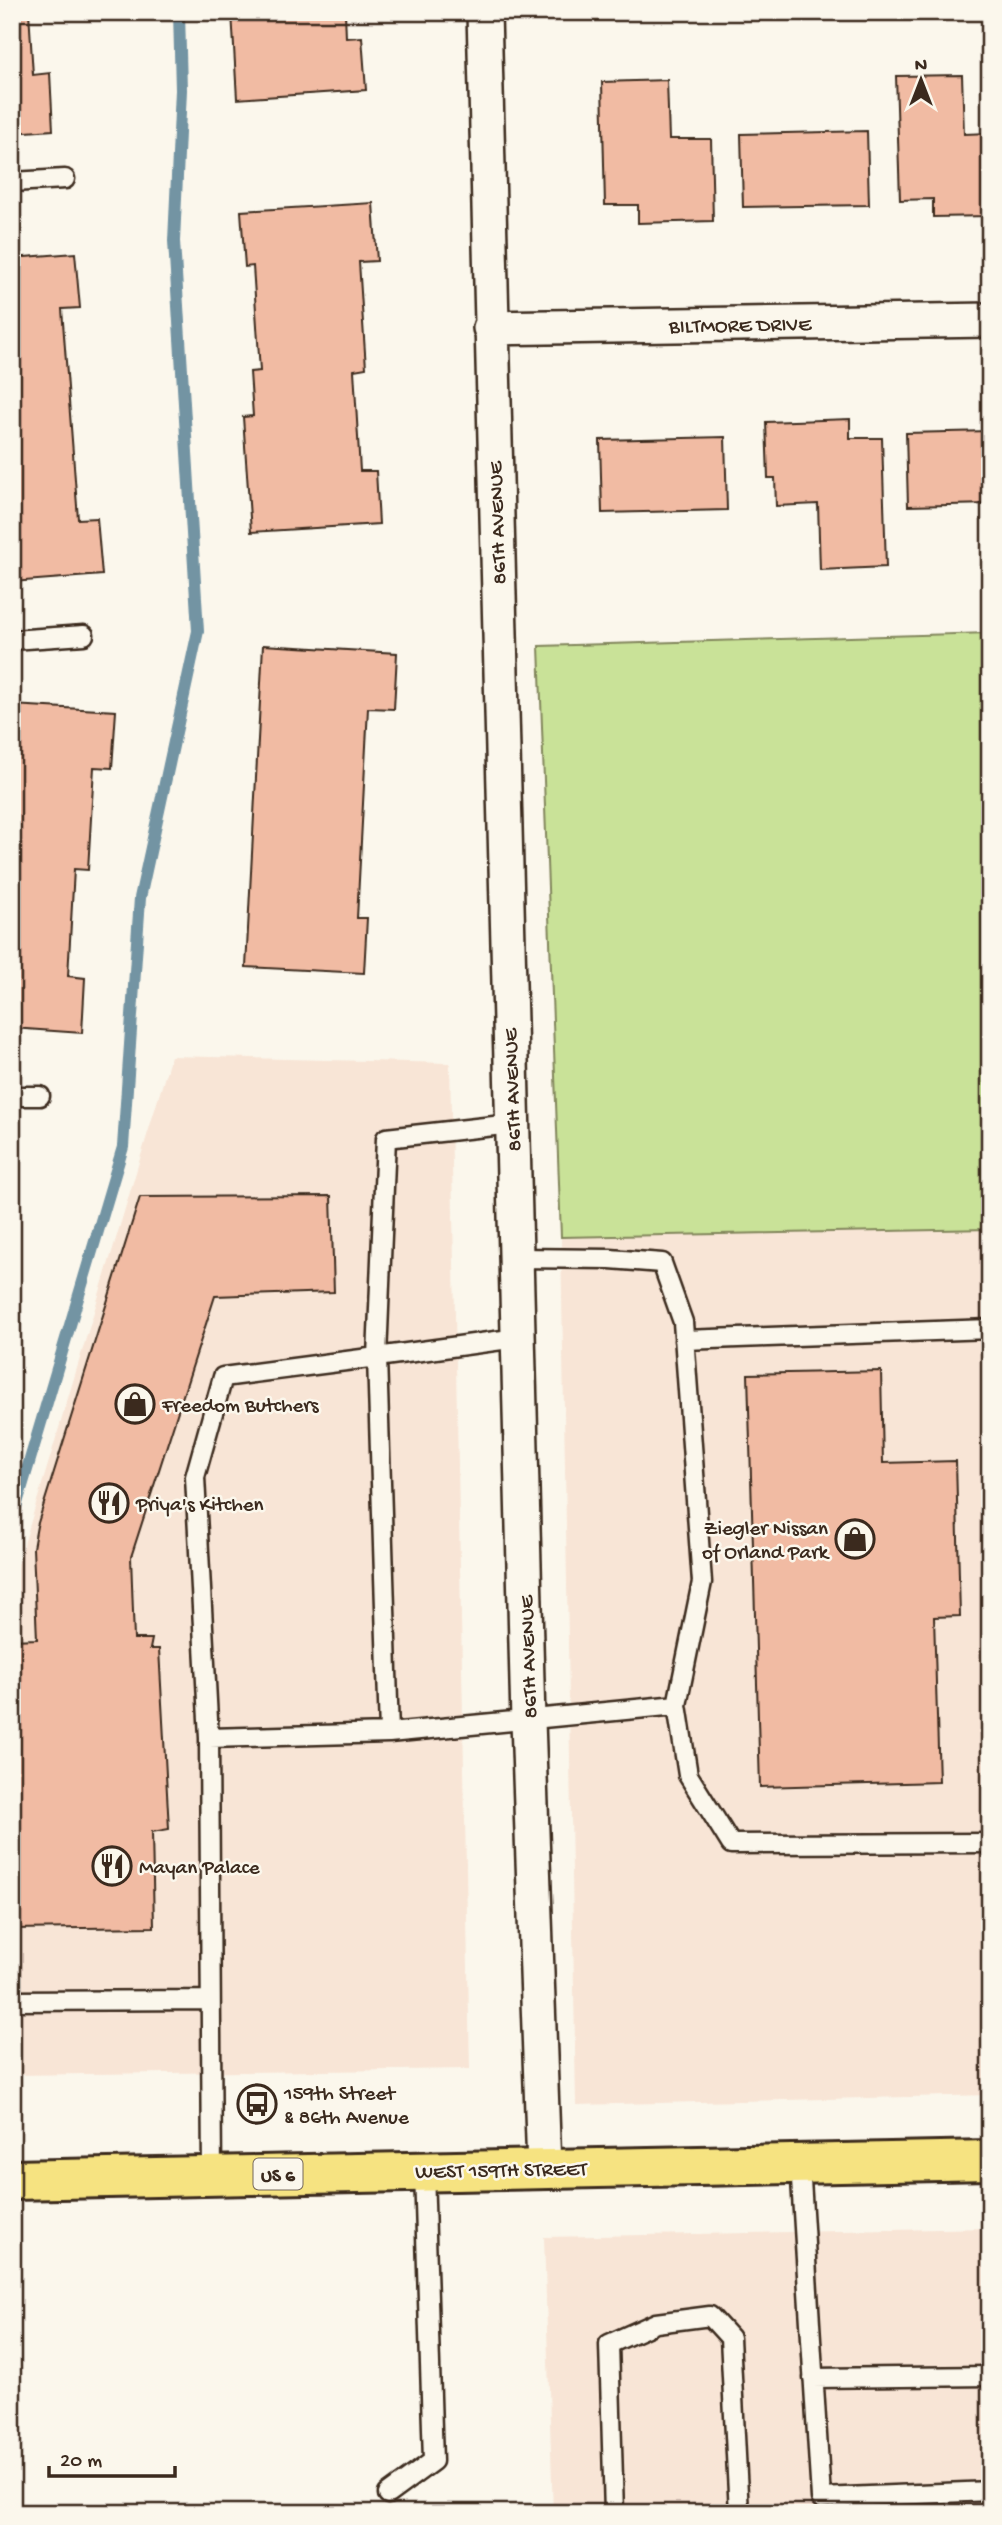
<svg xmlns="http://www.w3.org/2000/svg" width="1002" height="2525" font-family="'Gochi Hand',sans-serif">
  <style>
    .built { fill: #f8e5d6 }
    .green { fill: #c9e298; stroke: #82865b; stroke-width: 2 }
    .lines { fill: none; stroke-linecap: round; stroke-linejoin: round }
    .stream { stroke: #7394a3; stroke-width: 12 }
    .building { fill: #f1bba3; stroke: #3b2a1e; stroke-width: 2 }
    .lane-casing { stroke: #3b2a1e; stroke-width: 23 }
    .street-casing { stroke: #3b2a1e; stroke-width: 38 }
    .primary-casing { stroke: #3b2a1e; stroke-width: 44 }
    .lane { stroke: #fbf7ec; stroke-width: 18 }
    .street { stroke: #fbf7ec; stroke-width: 33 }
    .primary { stroke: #f6e381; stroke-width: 38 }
    .labels { text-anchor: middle; stroke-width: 5; stroke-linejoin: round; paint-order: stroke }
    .shield { fill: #fbf7ec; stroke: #75685c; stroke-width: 2 }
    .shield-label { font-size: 19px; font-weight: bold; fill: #3b2a1e }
    .street-label { font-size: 21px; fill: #3b2a1e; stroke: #fbf7ec }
    .poi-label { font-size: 21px; fill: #3b2a1e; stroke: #fbf7ec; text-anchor: start }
  </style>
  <rect width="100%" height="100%" fill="#fbf7ec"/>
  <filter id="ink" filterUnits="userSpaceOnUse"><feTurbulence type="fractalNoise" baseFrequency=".0143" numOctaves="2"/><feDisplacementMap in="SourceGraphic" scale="14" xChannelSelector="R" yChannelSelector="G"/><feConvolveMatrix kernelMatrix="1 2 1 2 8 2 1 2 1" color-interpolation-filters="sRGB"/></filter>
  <g filter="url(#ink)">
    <path class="built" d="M171,1056L450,1063L470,2069L12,2075V1584Z
      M990,1229V2095L576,2105L561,1237Z
      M990,2228V2513H553L544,2237Z"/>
    <path class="green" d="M990,633V1229L561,1237L539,646Z"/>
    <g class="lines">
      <path class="stream" d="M12,1520L123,1147L140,898L198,631L174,241L181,90L179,12"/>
    </g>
    <path class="building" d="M12,12H29L33,75L50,73L53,130L12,133Z
      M232,12H345L346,38L362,37L366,90L237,99Z
      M962,75L964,134L990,133V216L933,217V199L900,200L896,76Z
      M667,80L669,139H711L713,221L638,223V205H605L602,82Z
      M867,131L869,205L743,207L741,134Z
      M373,203L377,261L359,262L366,368L354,370L360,471H376L379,524L251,532L243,417L253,416L250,372L260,371L253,266L245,267L241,211Z
      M75,253L80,308L62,309L78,519L97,518L102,575L12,582V258Z
      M850,419V438H882L886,567L820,570L818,504L776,506L775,478H768L766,422Z
      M990,431V504L908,506L906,433Z
      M725,437L727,510L602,513L600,440Z
      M263,645L397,653L394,709L368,708L357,918H367L364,973L246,967Z
      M12,705L116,711L112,768L94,767L88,870L74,869L68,976L85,978L82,1033L12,1028Z
      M331,1196L334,1292L215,1296L131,1557L134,1639H152L150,1649H159L169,1829L152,1832L154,1927L12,1929V1640L37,1639L33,1548L37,1526L140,1197Z
      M881,1371L883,1463L956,1461L960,1616L934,1617L939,1782L760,1787L748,1374Z"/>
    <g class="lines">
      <g class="lane-casing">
        <path id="lane" d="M12,182L65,179
          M12,640L84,635
          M12,1096H40
          M516,1258L610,1259L662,1263L683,1322L702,1582L677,1705
          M684,1340L990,1329
          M389,1733L377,1357L518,1338
          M209,1738L389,1733L677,1705L688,1775L731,1844L990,1843
          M12,2001L209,2000
          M800,2164L821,2498L990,2491
          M212,2175L209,1738L195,1477L223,1377L377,1357L386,1138L512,1124
          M813,2378L990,2376
          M388,2494L433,2461L424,2171
          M614,2513L609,2344L656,2323L710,2316L730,2338L739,2513"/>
      </g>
      <g class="street-casing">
        <path id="street" d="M484,12L528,1721L544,2168
          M490,328L990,320"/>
      </g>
      <g class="primary-casing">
        <path id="primary" d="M12,2180L990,2160"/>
      </g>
      <use href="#lane" class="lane"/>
      <use href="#street" class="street"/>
      <use href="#primary" class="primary"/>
    </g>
  </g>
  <defs>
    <g id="shop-ring" transform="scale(2.0125)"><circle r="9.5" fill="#fbf7ec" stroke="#3b2a1e" stroke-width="1.5"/><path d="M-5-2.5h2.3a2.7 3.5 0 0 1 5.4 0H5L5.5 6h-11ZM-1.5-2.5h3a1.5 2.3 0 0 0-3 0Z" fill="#3b2a1e"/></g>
    <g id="restaurant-ring" transform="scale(2.0125)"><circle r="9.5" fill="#fbf7ec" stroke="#3b2a1e" stroke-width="1.5"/><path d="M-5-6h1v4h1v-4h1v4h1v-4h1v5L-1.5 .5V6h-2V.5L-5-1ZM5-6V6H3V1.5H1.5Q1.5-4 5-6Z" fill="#3b2a1e"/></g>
    <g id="bus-ring" transform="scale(2.0125)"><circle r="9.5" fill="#fbf7ec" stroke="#3b2a1e" stroke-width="1.5"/><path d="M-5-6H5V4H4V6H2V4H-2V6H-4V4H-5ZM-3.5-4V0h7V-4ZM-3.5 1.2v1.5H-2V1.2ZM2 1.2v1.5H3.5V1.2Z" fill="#3b2a1e"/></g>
  </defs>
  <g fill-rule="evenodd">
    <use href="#shop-ring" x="135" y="1404"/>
    <use href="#restaurant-ring" x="109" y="1503"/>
    <use href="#shop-ring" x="855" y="1539"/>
    <use href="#restaurant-ring" x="112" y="1866"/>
    <use href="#bus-ring" x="257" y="2104"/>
  </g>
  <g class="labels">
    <rect class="shield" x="253.5" y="2158.5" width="49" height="31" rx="5"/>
    <g class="shield-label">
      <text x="278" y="2181">US 6</text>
    </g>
    <g class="street-label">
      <text transform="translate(740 324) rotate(-1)" y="7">BILTMORE DRIVE</text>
      <text transform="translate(496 523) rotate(-92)" y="7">86TH AVENUE</text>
      <text transform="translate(511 1090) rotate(-92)" y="7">86TH AVENUE</text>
      <text transform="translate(527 1657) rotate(-92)" y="7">86TH AVENUE</text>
      <text transform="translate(501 2169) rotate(-1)" y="7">WEST 159TH STREET</text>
    </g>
    <g class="poi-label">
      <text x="162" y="1411">Freedom Butchers</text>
      <text x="136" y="1510">Priya's Kitchen</text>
      <text x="828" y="1534" text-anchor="end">Ziegler Nissan<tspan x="828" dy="24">of Orland Park</tspan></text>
      <text x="139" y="1873">Mayan Palace</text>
      <text x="284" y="2099">159th Street<tspan x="284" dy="24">&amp; 86th Avenue</tspan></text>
    </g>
  </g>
  <rect width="1002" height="2525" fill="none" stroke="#fbf7ec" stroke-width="42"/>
  <rect x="21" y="21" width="960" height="2483" fill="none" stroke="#3b2a1e" stroke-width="2.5" filter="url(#ink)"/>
  <g transform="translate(921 80)" stroke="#fbf7ec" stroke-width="5" paint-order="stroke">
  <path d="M0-5L12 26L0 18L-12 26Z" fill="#3b2a1e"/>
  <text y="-10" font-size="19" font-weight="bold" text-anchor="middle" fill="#3b2a1e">N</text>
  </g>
  <path d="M49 2466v10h126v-10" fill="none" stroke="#3b2a1e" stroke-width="3.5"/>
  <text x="60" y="2466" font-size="21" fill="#3b2a1e" stroke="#fbf7ec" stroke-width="5" paint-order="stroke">20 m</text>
</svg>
